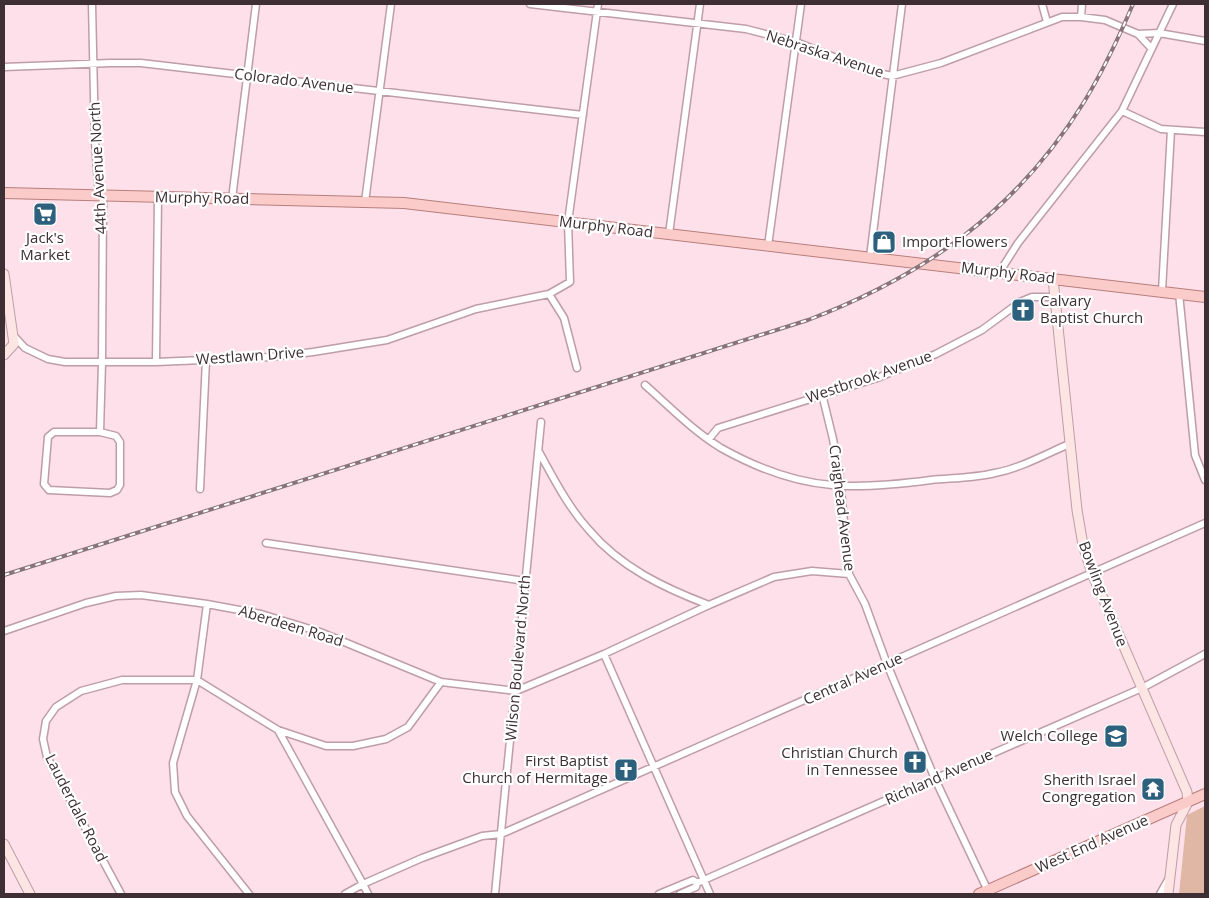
<svg xmlns="http://www.w3.org/2000/svg" width="1209" height="898" font-family="'Open Sans',sans-serif">
  <style>
    .green { fill: #e0b7a4 }
    .lines { fill: none; stroke-linecap: round; stroke-linejoin: round }
    .street-casing { stroke: #be9da8; stroke-width: 9 }
    .secondary-casing { stroke: #be9da8; stroke-width: 11 }
    .primary-casing { stroke: #b77e7d; stroke-width: 12 }
    .street { stroke: #fff; stroke-width: 6 }
    .secondary { stroke: #fde5e4; stroke-width: 9 }
    .primary { stroke: #fbcbc9; stroke-width: 10 }
    .rail-casing { stroke: #88747a; stroke-width: 4 }
    .rail { stroke: #fff; stroke-width: 2; stroke-dasharray: 5.5; stroke-linecap: butt }
    .labels { text-anchor: middle; stroke-width: 4.5; stroke-linejoin: round; paint-order: stroke }
    .street-label { font-size: 15px; fill: #3d2f34; stroke: #fff }
    .poi-label { font-size: 15px; fill: #3d2f34; stroke: #fff; text-anchor: end }
  </style>
  <rect width="100%" height="100%" fill="#fde0e9"/>
  <path class="green" d="M1205,806V894H1179L1187,815Z"/>
  <g class="lines">
    <g class="street-casing">
      <path id="street" d="M92,4L95,141L98,184L103,202L102,362L100,432L116,436L120,442V485L117,490L110,493L49,490L44,484L48,437L54,432H100
        M530,4L746,29L796,42L869,71L892,76L941,63L1062,17H1081L1105,20L1138,34L1159,33L1205,41
        M1042,4L1047,22
        M1081,17L1082,4
        M1138,34L1151,48
        M4,67L111,63H141L583,115
        M1122,111L1161,129L1205,132
        M232,199L256,4
        M365,202L391,4
        M669,234L700,4
        M768,246L801,4
        M870,257L902,4
        M999,273L1018,243L1122,111L1173,4
        M1162,291L1171,130
        M1179,293L1195,455L1205,480
        M549,294L564,318L577,368
        M13,335L25,348L48,359L65,362H156L271,357L313,352L387,340L476,309L549,294L570,282L568,222L598,4
        M156,362L158,197
        M645,385C669,406 693,431 721,448C755,467 793,482 832,485C862,488 900,484 931,480C952,478 974,478 995,473C1021,468 1046,454 1069,444
        M822,394L833,439L840,480L849,574L865,604L887,664L935,779L989,893
        M709,439L718,428L877,378L936,354L982,330L1020,302L1032,297H1054
        M539,452C554,479 568,507 589,530C620,567 664,588 709,605
        M200,489L206,360
        M266,543L525,581
        M207,604L197,680L173,763L175,792L187,816L249,894
        M4,631L86,603L116,596L141,595L207,604L261,614L320,632L441,682L516,691L604,654L709,605L774,577L812,571L849,574
        M604,654L710,894
        M278,730L363,884L368,894
        M121,894L47,757L43,739L46,721L56,707L81,691L122,680H197L278,730L326,746H353L386,739L408,727L441,682
        M345,894L363,884L422,858L482,836L501,834L508,831L1205,523
        M495,894L541,422
        M659,894L693,880L697,883
        M680,894L696,887L697,883L1142,688L1205,654
        M1160,894L1168,880"/>
    </g>
    <g class="secondary-casing">
      <path id="secondary" d="M4,274L14,344L4,355
        M1053,279L1077,510L1083,545L1092,573L1187,792L1188,802L1176,825L1168,894
        M4,844L30,894"/>
    </g>
    <g class="primary-casing">
      <path id="primary" d="M4,193L404,203L1205,297
        M979,894L1205,794"/>
    </g>
    <use href="#street" class="street"/>
    <use href="#secondary" class="secondary"/>
    <use href="#primary" class="primary"/>
    <g class="rail-casing">
      <path id="rail" d="M4,575L808,320C926,275 1017,210 1084,102C1103,71 1119,37 1133,4"/>
    </g>
    <use href="#rail" class="rail"/>
  </g>
  <defs>
    <g id="supermarket-square" transform="scale(1.25)"><rect x="-9" y="-9" width="18" height="18" rx="4" fill="#2c607c" stroke="#fff"/><path d="M-6-5.5h2.5l.6 2H6L4.5 2H-2.5L-4.4-4H-6ZM-1.5 3.2a1.3 1.3 0 1 0 .1 0ZM3 3.2a1.3 1.3 0 1 0 .1 0Z" fill="#fff"/></g>
    <g id="shop-square" transform="scale(1.25)"><rect x="-9" y="-9" width="18" height="18" rx="4" fill="#2c607c" stroke="#fff"/><path d="M-5-2.5h2.3a2.7 3.5 0 0 1 5.4 0H5L5.5 6h-11ZM-1.5-2.5h3a1.5 2.3 0 0 0-3 0Z" fill="#fff"/></g>
    <g id="church-square" transform="scale(1.25)"><rect x="-9" y="-9" width="18" height="18" rx="4" fill="#2c607c" stroke="#fff"/><path d="M-1.2-6h2.4v3.5h3.3v2.4h-3.3V6h-2.4V-.1h-3.3v-2.4h3.3Z" fill="#fff"/></g>
    <g id="school-square" transform="scale(1.25)"><rect x="-9" y="-9" width="18" height="18" rx="4" fill="#2c607c" stroke="#fff"/><path d="M0-5L7-2L0 1L-7-2ZM-4 1L0 2.5L4 1V4Q0 6-4 4Z" fill="#fff"/></g>
    <g id="temple-square" transform="scale(1.25)"><rect x="-9" y="-9" width="18" height="18" rx="4" fill="#2c607c" stroke="#fff"/><path d="M0-6L5-2H3V0L6.5 2.5H4V6H1.5V3h-3V6H-4V2.5H-6.5L-3 0V-2H-5Z" fill="#fff"/></g>
  </defs>
  <g fill-rule="evenodd">
    <use href="#supermarket-square" x="45" y="214"/>
    <use href="#shop-square" x="884" y="242"/>
    <use href="#church-square" x="1023" y="310"/>
    <use href="#school-square" x="1116" y="736"/>
    <use href="#church-square" x="915" y="762"/>
    <use href="#church-square" x="626" y="770"/>
    <use href="#temple-square" x="1153" y="789"/>
  </g>
  <g class="labels">
    <g class="street-label">
      <text transform="translate(825 54) rotate(18)" y="5">Nebraska Avenue</text>
      <text transform="translate(294 81) rotate(7)" y="5">Colorado Avenue</text>
      <text transform="translate(98 168) rotate(-93)" y="5">44th Avenue North</text>
      <text transform="translate(202 198) rotate(1)" y="5">Murphy Road</text>
      <text transform="translate(606 227) rotate(7)" y="5">Murphy Road</text>
      <text transform="translate(1008 273) rotate(7)" y="5">Murphy Road</text>
      <text transform="translate(250 356) rotate(-4)" y="5">Westlawn Drive</text>
      <text transform="translate(869 377) rotate(-19)" y="5">Westbrook Avenue</text>
      <text transform="translate(842 508) rotate(83)" y="5">Craighead Avenue</text>
      <text transform="translate(1103 594) rotate(69)" y="5">Bowling Avenue</text>
      <text transform="translate(291 626) rotate(17)" y="5">Aberdeen Road</text>
      <text transform="translate(518 658) rotate(-85)" y="5">Wilson Boulevard North</text>
      <text transform="translate(853 679) rotate(-24)" y="5">Central Avenue</text>
      <text transform="translate(939 777) rotate(-24)" y="5">Richland Avenue</text>
      <text transform="translate(76 808) rotate(63)" y="5">Lauderdale Road</text>
      <text transform="translate(1092 844) rotate(-24)" y="5">West End Avenue</text>
    </g>
    <g class="poi-label">
      <text x="45" y="243" text-anchor="middle">Jack's<tspan x="45" dy="17">Market</tspan></text>
      <text x="902" y="247" text-anchor="start">Import Flowers</text>
      <text x="1040" y="306" text-anchor="start">Calvary<tspan x="1040" dy="17">Baptist Church</tspan></text>
      <text x="1098" y="741">Welch College</text>
      <text x="898" y="758">Christian Church<tspan x="898" dy="17">in Tennessee</tspan></text>
      <text x="608" y="766">First Baptist<tspan x="608" dy="17">Church of Hermitage</tspan></text>
      <text x="1136" y="785">Sherith Israel<tspan x="1136" dy="17">Congregation</tspan></text>
    </g>
  </g>
  <rect width="1209" height="898" fill="none" stroke="#3d2f34" stroke-width="10"/>
</svg>
